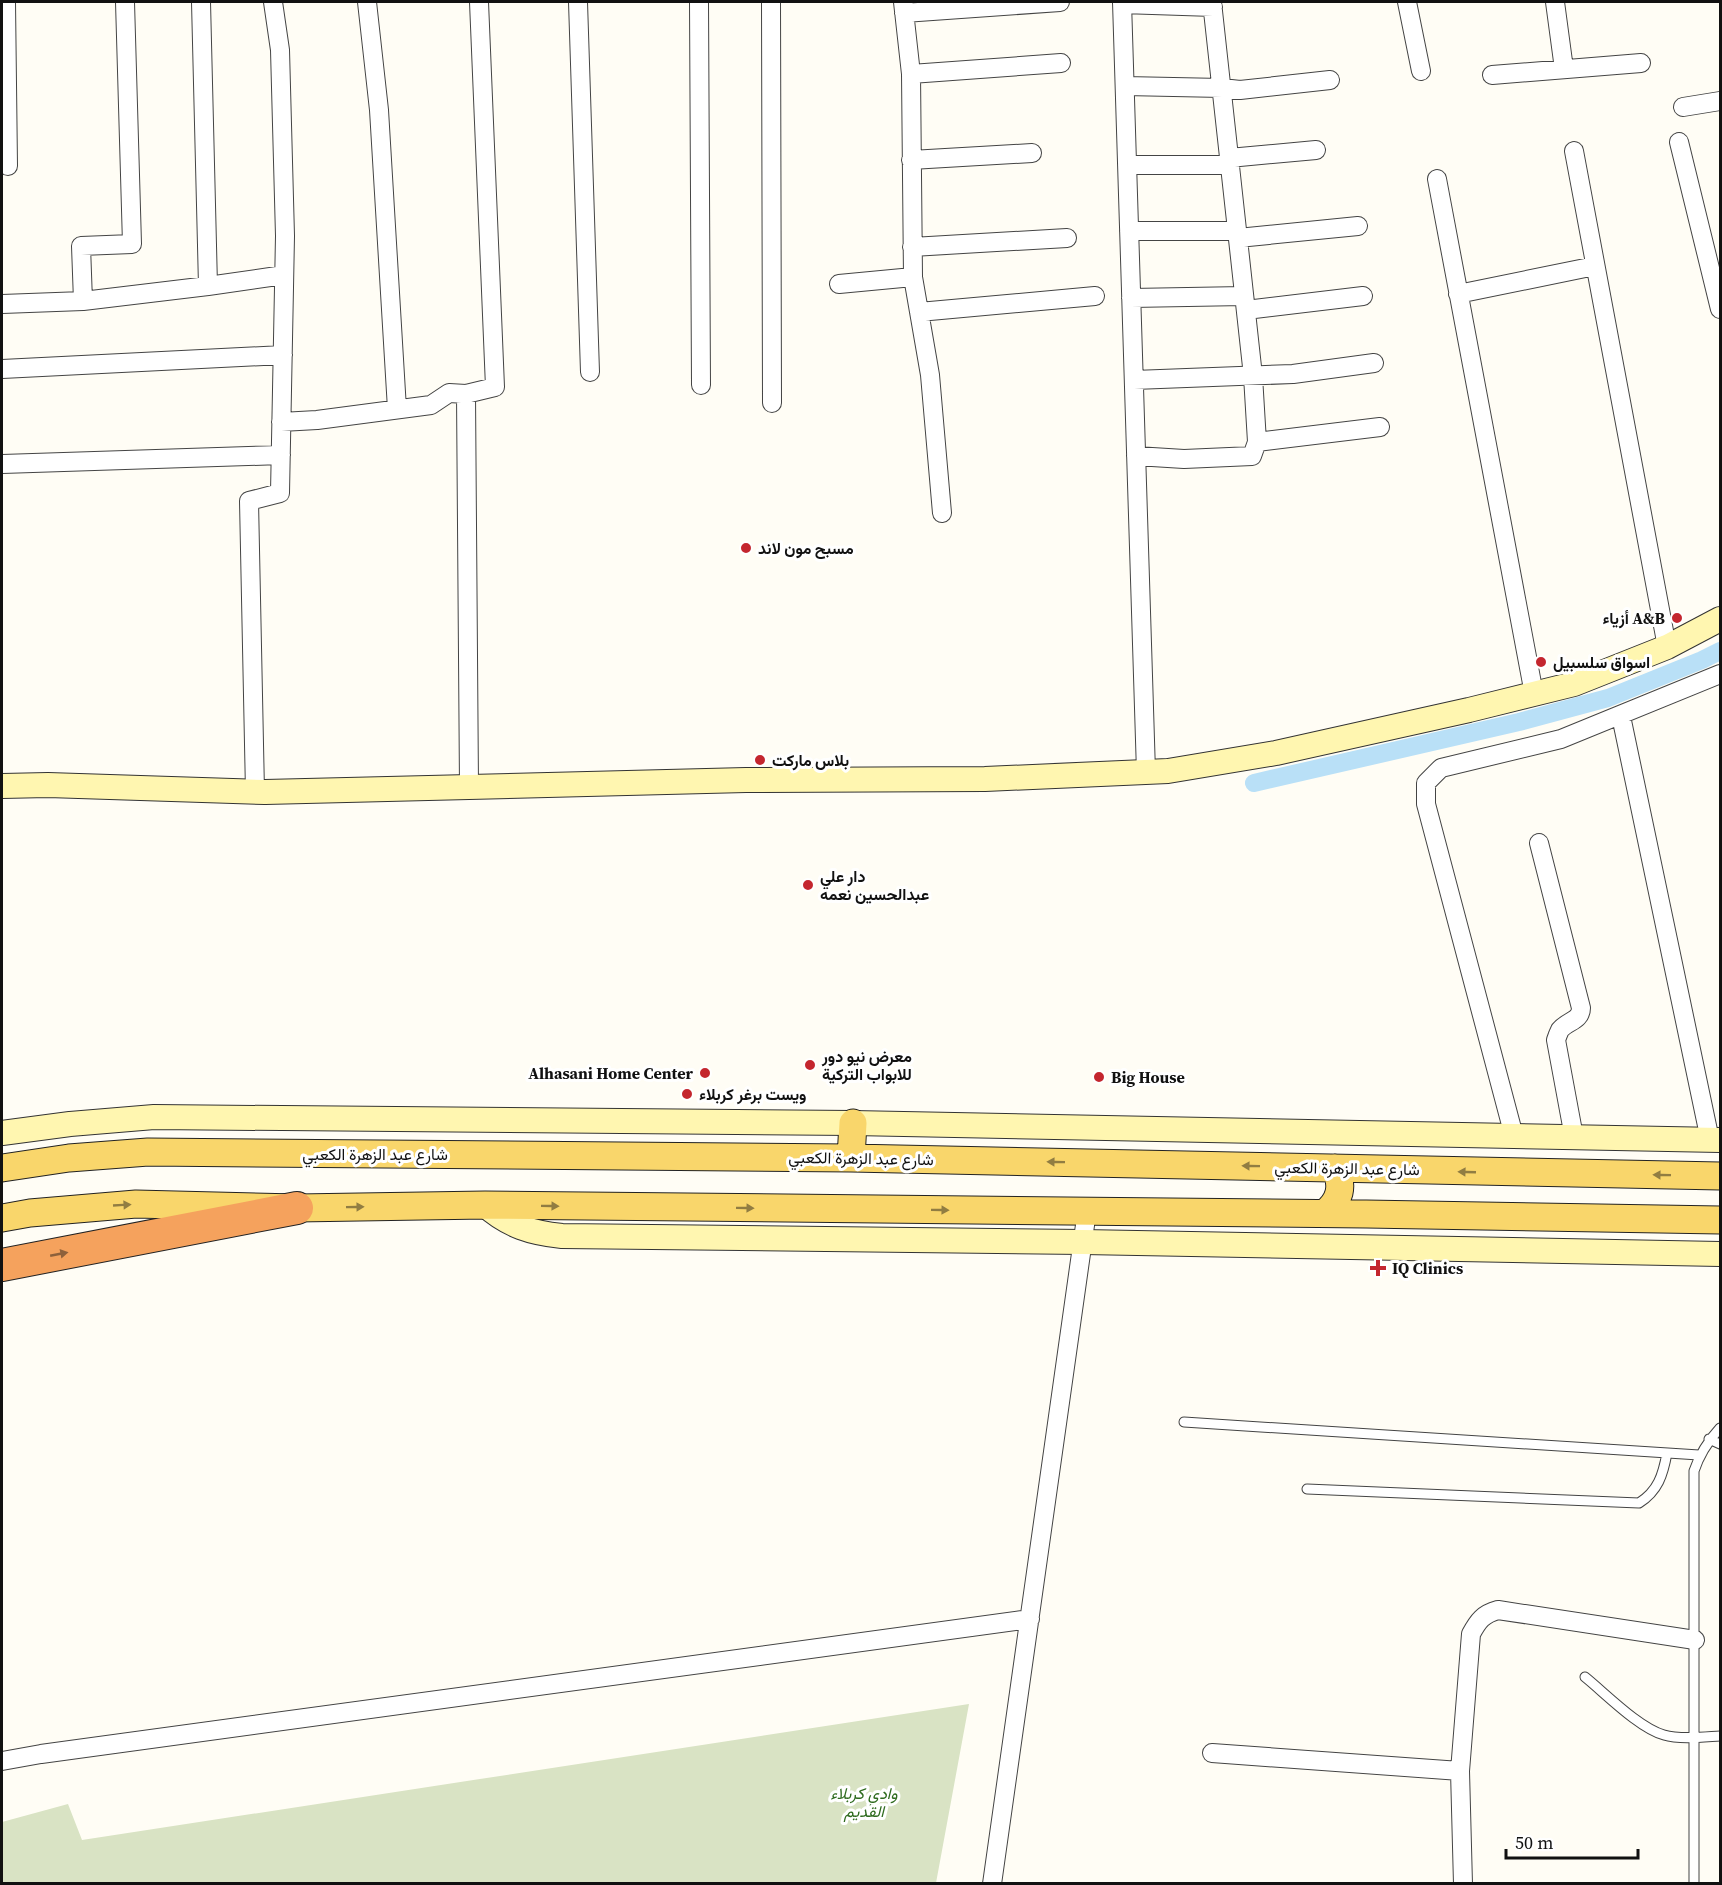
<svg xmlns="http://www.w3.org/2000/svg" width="1722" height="1885" font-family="'Source Serif 4',Vazirmatn,serif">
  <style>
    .cemetery { fill: #d9e3c4 }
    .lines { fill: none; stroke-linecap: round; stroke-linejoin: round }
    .canal { stroke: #b9e0f7; stroke-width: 18 }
    .lane-casing { stroke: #444; stroke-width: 11 }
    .street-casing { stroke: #444; stroke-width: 20 }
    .secondary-casing { stroke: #333; stroke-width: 26 }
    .primary-casing { stroke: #222; stroke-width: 29 }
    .highway-casing { stroke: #222; stroke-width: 34 }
    .lane { stroke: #fff; stroke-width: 9 }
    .street { stroke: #fff; stroke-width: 18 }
    .secondary { stroke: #fff6b0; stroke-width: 24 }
    .primary { stroke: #f9d66b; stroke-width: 27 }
    .highway { stroke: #f5a25d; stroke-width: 32 }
    .oneway { fill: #917d42 }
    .oneway2 { fill: #8e613b }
    .poi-dot { fill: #c4262e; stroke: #fff; stroke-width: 2 }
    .labels { text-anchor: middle; stroke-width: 6; stroke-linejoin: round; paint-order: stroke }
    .poi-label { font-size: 16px; font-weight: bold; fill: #111; stroke: #fff; text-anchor: start }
    .street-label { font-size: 16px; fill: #111; stroke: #fff }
    .park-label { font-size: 16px; font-style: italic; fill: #2f6b1f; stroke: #fff }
  </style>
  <rect width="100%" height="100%" fill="#fffdf5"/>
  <path class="cemetery" d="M969,1704L936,1883H2V1822L68,1804L82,1840Z"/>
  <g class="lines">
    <path class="canal" d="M1254,783L1519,722L1608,698L1702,660L1720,651"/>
    <g class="lane-casing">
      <path id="lane" d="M1184,1422L1699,1455
        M1709,1439L1720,1444
        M1307,1489L1639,1503C1658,1491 1663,1475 1667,1453
        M1585,1677C1606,1694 1639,1728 1664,1735C1680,1740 1704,1737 1720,1736
        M1694,1884V1471C1700,1453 1708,1441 1720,1428"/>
    </g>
    <g class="street-casing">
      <path id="street" d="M6,2L8,166
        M201,2L208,286
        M367,2L379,110L397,409
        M578,2L590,372
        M699,2L701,385
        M771,2L772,403
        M1122,2L1146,772
        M1407,2L1421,71
        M1555,2L1564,69
        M1122,4L1213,7
        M904,13L1060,2
        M911,74L1061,63
        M1492,75L1641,63
        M1125,86L1222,88L1240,90L1330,80
        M1683,107L1720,101
        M1679,142L1720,309
        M1574,151L1667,647
        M1229,158L1316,150
        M911,160L1032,153
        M1127,165H1230
        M1437,179L1534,694
        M1129,231H1237
        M1238,238L1358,226
        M912,247L1067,238
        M913,277L930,375L942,513
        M839,284L913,277L911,74L903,2
        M1458,294L1595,266
        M1131,298L1244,296
        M83,301L81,246L132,244L125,2
        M2,304L83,301L208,286L284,275
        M1246,310L1363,296
        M919,312L1095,296
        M2,369L283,355
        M1134,380L1293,374L1374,363
        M466,394L469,787
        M281,422L317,420L431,405L449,393L466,394L495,387L479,2
        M1257,442L1380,427
        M1136,456L1184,459L1252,456L1257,442L1253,376L1212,2
        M2,464L281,455
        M1621,716L1710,1140
        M255,792L249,501L280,493L285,236L280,50L273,2
        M1539,843L1581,1008C1581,1021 1567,1021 1560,1030C1559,1032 1557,1037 1556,1040L1574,1137
        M1514,1136L1426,804V783L1441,768L1561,739L1720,674
        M1212,1753L1460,1771
        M2,1761L41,1754L1030,1619
        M992,1884L1087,1211
        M1463,1884L1460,1771L1471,1634C1478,1621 1483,1614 1498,1610L1695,1640"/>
    </g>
    <g class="secondary-casing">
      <path id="secondary" d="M2,786L48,785L265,792L746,780L985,779L1168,771L1276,753L1469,710L1574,684L1667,647L1720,619
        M2,1133L70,1124L154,1117L853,1123L1720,1140
        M485,1205C508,1226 532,1233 562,1236L1083,1242L1720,1254"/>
    </g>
    <g class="primary-casing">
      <path id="primary" d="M851,1158L853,1123
        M2,1168L69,1158L148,1152L851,1158L1720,1176
        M1325,1213C1340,1201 1344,1186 1335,1168
        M2,1218L30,1213L136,1204L297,1208L485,1205L1366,1214L1720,1220"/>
    </g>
    <g class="highway-casing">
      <path id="highway" d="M2,1265L297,1208"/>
    </g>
    <use href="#lane" class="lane"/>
    <use href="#street" class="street"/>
    <use href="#secondary" class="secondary"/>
    <use href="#primary" class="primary"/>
    <use href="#highway" class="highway"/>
  </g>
  <defs><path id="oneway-solid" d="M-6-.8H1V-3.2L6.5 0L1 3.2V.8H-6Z" transform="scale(1.5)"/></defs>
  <g class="oneway">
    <use href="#oneway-solid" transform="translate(1056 1162) rotate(-179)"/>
    <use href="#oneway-solid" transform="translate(1251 1166) rotate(-179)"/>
    <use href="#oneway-solid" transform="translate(1467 1172) rotate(-178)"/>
    <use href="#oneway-solid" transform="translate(1662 1175) rotate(-179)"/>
    <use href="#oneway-solid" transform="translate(122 1205) rotate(-3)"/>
    <use href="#oneway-solid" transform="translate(550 1206) rotate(1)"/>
    <use href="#oneway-solid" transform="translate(355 1207) rotate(-1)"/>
    <use href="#oneway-solid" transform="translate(745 1208) rotate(1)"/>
    <use href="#oneway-solid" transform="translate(940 1210) rotate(1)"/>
  </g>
  <use class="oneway2" href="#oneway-solid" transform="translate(59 1254) rotate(-11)"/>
  <g class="poi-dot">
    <circle cx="746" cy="548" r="6"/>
    <circle cx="1677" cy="618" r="6"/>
    <circle cx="1541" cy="662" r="6"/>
    <circle cx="760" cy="760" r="6"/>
    <circle cx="808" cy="885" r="6"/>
    <circle cx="810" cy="1065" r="6"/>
    <circle cx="705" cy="1073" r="6"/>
    <circle cx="1099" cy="1077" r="6"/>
    <circle cx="687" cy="1094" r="6"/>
    <path d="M1375 1259h6v6h6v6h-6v6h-6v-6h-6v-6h6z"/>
  </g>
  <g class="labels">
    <g class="poi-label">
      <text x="758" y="554">مسبح مون لاند</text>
      <text x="1665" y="624" text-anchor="end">أزياء A&amp;B</text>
      <text x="1553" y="668">اسواق سلسبيل</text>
      <text x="772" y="766">بلاس ماركت</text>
      <text x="820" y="882">دار علي<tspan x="820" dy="18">عبدالحسين نعمه</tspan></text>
      <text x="822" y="1062">معرض نيو دور<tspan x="822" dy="18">للابواب التركية</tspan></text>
      <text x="693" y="1079" text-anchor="end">Alhasani Home Center</text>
      <text x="1111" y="1083">Big House</text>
      <text x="699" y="1100">ويست برغر كربلاء</text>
      <text x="1392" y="1274">IQ Clinics</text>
    </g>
    <g class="street-label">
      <text x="375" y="1160">شارع عبد الزهرة الكعبي</text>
      <text transform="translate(861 1158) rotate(1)" y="6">شارع عبد الزهرة الكعبي</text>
      <text transform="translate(1347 1168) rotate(1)" y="6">شارع عبد الزهرة الكعبي</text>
    </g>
    <g class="park-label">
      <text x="864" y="1799">وادي كربلاء<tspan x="864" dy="18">القديم</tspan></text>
    </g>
  </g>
  <rect width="1722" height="1885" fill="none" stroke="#111111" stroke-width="6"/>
  <path d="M1506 1849v9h132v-9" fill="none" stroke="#111111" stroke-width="3"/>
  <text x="1515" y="1849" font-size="18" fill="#111111" stroke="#ffffff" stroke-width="4.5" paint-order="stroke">50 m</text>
</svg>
